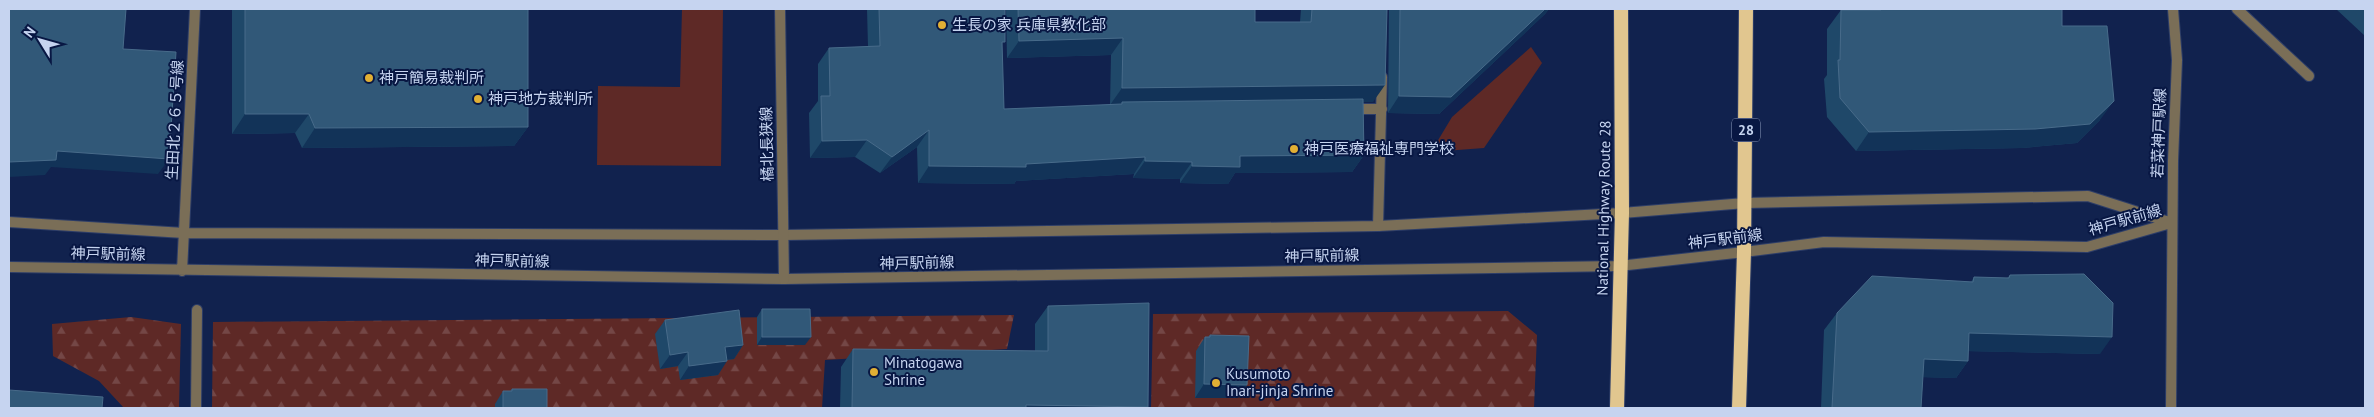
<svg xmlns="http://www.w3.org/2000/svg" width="2374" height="417" font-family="'PT Sans','Noto Sans JP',sans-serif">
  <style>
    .forest { fill: url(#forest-firs) }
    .green { fill: #5e2926 }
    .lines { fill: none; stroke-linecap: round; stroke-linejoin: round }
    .service-casing { stroke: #2e3e68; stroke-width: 12 }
    .pedestrian-casing { stroke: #2e3e68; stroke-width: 12 }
    .minor-casing { stroke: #2e3e68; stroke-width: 12 }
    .tertiary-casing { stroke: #2e3e68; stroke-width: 12 }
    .trunk-casing { stroke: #2e3e68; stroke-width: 16 }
    .service { stroke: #7a6e57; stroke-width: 10 }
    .pedestrian { stroke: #7a6e57; stroke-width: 10 }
    .minor { stroke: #7a6e57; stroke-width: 10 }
    .tertiary { stroke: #7a6e57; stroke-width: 10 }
    .trunk { stroke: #e1c68f; stroke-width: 14 }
    .wall { fill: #1f4869 }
    .shaded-wall { fill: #123358 }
    .building { fill: #315878; stroke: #486b8a }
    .poi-dot { fill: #e1af34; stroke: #081743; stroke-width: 2 }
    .labels { text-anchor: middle; stroke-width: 4; stroke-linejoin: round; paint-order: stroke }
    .shield { fill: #081743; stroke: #8d9bbc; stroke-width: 1 }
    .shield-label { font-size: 14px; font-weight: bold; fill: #c6d4f0 }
    .poi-label { font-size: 15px; fill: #c6d4f0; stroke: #081743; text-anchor: start }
    .street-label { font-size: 15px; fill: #c6d4f0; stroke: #081743 }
  </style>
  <defs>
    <pattern id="forest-firs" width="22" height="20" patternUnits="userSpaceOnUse" patternTransform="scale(1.25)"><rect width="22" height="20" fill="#5e2926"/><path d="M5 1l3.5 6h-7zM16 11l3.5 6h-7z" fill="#744746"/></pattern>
  </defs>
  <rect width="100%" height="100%" fill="#11224e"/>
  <path class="forest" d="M1508,311L1537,335L1534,408H1151L1153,314Z
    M1014,315L1007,349L825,360L822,408H212L213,322Z
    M131,317L181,324L179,408H124L99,381L53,356L52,324Z"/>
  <path class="green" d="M682,9H723L721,166L597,165L598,86L680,87Z
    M1531,47L1542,63L1484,148L1431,152L1452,117Z"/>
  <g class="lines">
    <g class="service-casing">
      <path id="service" d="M2237,9L2309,76
        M1350,109H1382
        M1378,226L1382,77"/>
    </g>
    <g class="pedestrian-casing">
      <path id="pedestrian" d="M196,408L197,310"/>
    </g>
    <g class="minor-casing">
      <path id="minor" d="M9,222L184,233L783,235L1378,226L1622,213
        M9,267L784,279L1619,266L1744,252
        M182,271L195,9"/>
    </g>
    <g class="tertiary-casing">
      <path id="tertiary" d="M780,9L784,279
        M1622,213L1745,203L2088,196L2172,223
        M1744,252L1824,242L2087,247L2171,223
        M2171,408L2173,161L2177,60L2173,9"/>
    </g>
    <g class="trunk-casing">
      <path id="trunk" d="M1617,408L1622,213L1621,9
        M1739,408L1744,252L1746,9"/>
    </g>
    <use href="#service" class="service"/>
    <use href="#pedestrian" class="pedestrian"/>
    <use href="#minor" class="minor"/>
    <use href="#tertiary" class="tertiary"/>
    <use href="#trunk" class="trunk"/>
  </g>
  <path class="wall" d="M232,9H528V127L514,146L302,148L295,133L232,134Z
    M867,9H1005L1002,46L1004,109L1110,105L1111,55L1007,58L1006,9H1255V22H1300L1301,9H1387L1373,102H1363L1364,155L1352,172L1235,173L1228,184L1180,183V179L1133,178L1134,174L1016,181L1014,184L918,183L917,147L880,173L855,157L810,158L809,113L818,101V64L829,48L868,47Z
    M1389,9H1549L1545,14L1439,114L1388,113Z
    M1867,9H2062V26L2100,120L2077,143L2022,148L1856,151L1827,117L1824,79L1827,75V29L1841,10H1867Z
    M2336,9H2365V36Z
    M2010,275L2100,354L1968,351V361L1956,378L1923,377L1921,408H1821L1824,330L1837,313L1971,282L1974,277L2007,278Z
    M1048,306L1147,408H840L841,367L853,349L1035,351V324Z
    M762,309L805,345H757V317Z
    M665,320L743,345L734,359L727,360L718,375L680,380L678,366L660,369L655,334Z
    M1210,335L1237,398H1195L1196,351L1205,337H1208Z
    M512,389L547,408H495V404L503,391H510Z"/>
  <path class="shaded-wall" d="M1545,9H1549L1545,14L1439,114L1388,113L1399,96Z
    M1123,38L1111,55L1007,58L1019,41Z
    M1385,85L1373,102L1121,105L1122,102L1120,105H1110L1122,88Z
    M2114,101L2100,120L2077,143L2022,148L1856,151L1869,132Z
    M245,114H309L295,133L232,134Z
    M528,127L514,146L302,148L315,128Z
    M929,130L917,147L880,173L892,157Z
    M867,140L855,157L810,158L822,141Z
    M57,151L169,159L158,174L51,167L45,175L9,177V162Z
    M1364,155L1352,172L1235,173L1228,184L1180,183L1192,166L1240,156Z
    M1145,157L1134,174L1016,181L1014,184L918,183L929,166L1026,164Z
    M1145,161L1192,162L1180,179L1133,178Z
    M1969,333L2112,337L2100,354L1957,351Z
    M762,337H811L805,345H757Z
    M743,345L734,359L716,361L725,347Z
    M688,352L678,366L660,369L670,355Z
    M1924,359L1968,361L1956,378L1912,377Z
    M727,361L718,375L680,380L689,366Z
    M1204,384L1247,385L1237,398H1195Z
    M1026,405L1148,407L1147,408H1024Z"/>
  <path class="building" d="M9,9H126L123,49L176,52L169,159L57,151L56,160L9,162Z
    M245,9H528V127L315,128L309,114H245Z
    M879,9H1005V42H1002L1004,109L1122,104V102L1363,99L1364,155L1240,156V167L1192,166V162L1145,161V157L1026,164V167L929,166V130L892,157L867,140L822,141L821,96H830L829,48L880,46Z
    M1018,9H1255V22H1311L1312,9H1387L1385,85L1122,88L1123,38L1019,41Z
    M1400,9H1545L1451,97L1399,96Z
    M1881,9H2062V26H2107L2114,101L2090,124L2035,129L1869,132L1840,98L1838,60H1840L1841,10H1881Z
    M2084,274L2113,303L2112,337L1969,333L1968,361L1924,359L1921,408H1832L1837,313L1872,276L1973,282L1974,277L2009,278L2010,275Z
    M1149,303L1148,407L1026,405V408H852L853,349L1048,351V306Z
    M762,309H810L811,337H762Z
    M739,310L743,345L725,347L727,361L689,366L688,352L670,355L665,320Z
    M1210,335L1249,336L1247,385L1204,384L1205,337H1210Z
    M512,389H547V408H503V391H512Z
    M9,390L103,397L102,408H9Z"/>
  <g class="poi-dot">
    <circle cx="942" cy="25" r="5"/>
    <circle cx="369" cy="78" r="5"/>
    <circle cx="478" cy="99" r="5"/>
    <circle cx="1294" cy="149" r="5"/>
    <circle cx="874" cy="372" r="5"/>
    <circle cx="1216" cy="383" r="5"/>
  </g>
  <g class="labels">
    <rect class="shield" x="1732" y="118.5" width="28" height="23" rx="4"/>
    <g class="shield-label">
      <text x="1746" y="135">28</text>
    </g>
    <g class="poi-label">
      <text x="952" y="30">生長の家 兵庫県教化部</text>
      <text x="379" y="83">神戸簡易裁判所</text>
      <text x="488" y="104">神戸地方裁判所</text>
      <text x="1304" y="154">神戸医療福祉専門学校</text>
      <text x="884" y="368">Minatogawa<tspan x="884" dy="17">Shrine</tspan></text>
      <text x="1226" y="379">Kusumoto<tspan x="1226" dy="17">Inari-jinja Shrine</tspan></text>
    </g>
    <g class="street-label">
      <text transform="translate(175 120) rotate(-87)" y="5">生田北２６５号線</text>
      <text transform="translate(2159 133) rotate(-88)" y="5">若菜神戸駅線</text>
      <text transform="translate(767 144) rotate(-91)" y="5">橘北長狭線</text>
      <text transform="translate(1604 208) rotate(-89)" y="5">National Highway Route 28</text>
      <text transform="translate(2125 220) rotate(-16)" y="5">神戸駅前線</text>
      <text transform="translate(1725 239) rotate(-7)" y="5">神戸駅前線</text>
      <text transform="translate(108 254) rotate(1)" y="5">神戸駅前線</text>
      <text transform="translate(1322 256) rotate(-1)" y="5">神戸駅前線</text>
      <text transform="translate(512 261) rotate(1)" y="5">神戸駅前線</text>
      <text transform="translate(917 263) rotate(-1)" y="5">神戸駅前線</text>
    </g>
  </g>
  <rect width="2374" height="417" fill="none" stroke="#c6d4f0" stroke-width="20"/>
  <g transform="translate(40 40) rotate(307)" stroke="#081743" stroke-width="4" paint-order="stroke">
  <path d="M0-4L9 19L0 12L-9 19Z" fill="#c6d4f0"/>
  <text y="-8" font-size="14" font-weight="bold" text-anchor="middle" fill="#c6d4f0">N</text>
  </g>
</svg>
